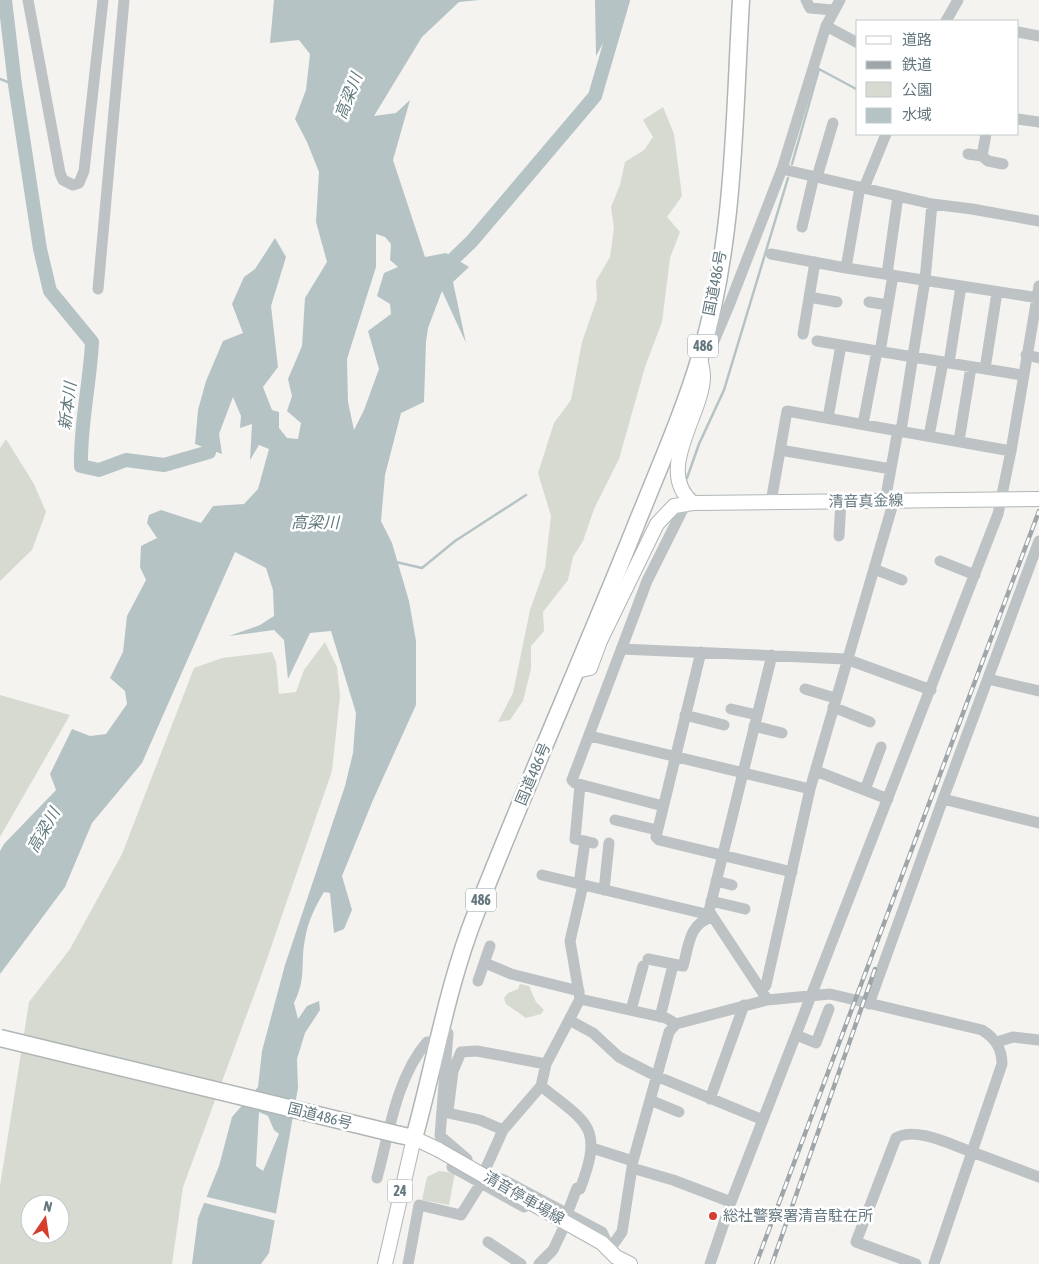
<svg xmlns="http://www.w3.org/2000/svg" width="1039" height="1264" font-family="'Asap Condensed','Noto Sans JP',sans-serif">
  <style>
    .green { fill: #d6dad1; fill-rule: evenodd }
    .water { fill: #b5c3c5; fill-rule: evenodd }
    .pier { fill: #f4f3f0 }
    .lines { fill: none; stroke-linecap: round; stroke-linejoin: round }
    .stream { stroke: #b5c3c5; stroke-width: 2.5 }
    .river { stroke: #b5c3c5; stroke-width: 14 }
    .major-casing { stroke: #b0b6b8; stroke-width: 16 }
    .highway-casing { stroke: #b0b5b6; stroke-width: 19 }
    .minor { stroke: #bdc2c4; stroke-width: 11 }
    .major { stroke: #fff; stroke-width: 14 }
    .highway { stroke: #fff; stroke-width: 16 }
    .rail-casing { stroke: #9ea6a9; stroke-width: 4.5 }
    .rail { stroke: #fff; stroke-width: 2.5; stroke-dasharray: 8; stroke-linecap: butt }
    .major-bridge-casing { stroke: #b0b6b8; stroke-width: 16; stroke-linecap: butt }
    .highway-bridge-casing { stroke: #b0b5b6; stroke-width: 19; stroke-linecap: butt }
    .major-bridge { stroke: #fff; stroke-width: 14 }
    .highway-bridge { stroke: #fff; stroke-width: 16 }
    .poi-dot { fill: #d63d2d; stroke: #fff; stroke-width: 2 }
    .labels { text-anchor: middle; stroke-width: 5; stroke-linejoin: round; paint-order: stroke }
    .shield { fill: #fff; stroke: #92a0a5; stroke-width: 1 }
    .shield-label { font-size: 14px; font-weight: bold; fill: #64777f }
    .street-label { font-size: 15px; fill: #64777f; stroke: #fff }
    .poi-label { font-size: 15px; fill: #64777f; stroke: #fff; text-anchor: start }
    .water-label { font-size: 16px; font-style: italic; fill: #60797c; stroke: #fff }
  </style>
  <rect width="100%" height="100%" fill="#f4f3f0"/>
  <path class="green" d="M663,107L674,134L682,196L667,217L680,232L670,258L662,322L645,367L619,459L594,509L583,541L573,557L568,580L543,612L544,631L531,646V669L523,701L510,720L498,722L513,693L530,610L545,568L551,516L538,473L554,423L571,400L582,342L597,299L596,281L610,257L614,228L611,207L620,185L625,162L644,150L653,137L643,120Z
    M6,439L34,484L46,512L32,550L0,581V448Z
    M325,642L337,667L340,696L332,771L261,976L183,1187L172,1264H0V1186L29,1002L70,949L122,854L194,668L222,658L272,652L276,662L279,694L296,692L304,670ZM30,1204H60V1234H30Z
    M0,695L70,715L0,837Z
    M520,984L529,986L536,1002L544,1010L541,1014L526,1018L506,1004L504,998L508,993L518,989Z
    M439,1171L455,1173L449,1205L422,1200L427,1177Z"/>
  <path class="water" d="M274,0H479L459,2L422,37L374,116L396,113L410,100L393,160L425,257L446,253L469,267L453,282L466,343L442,291L428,328L426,342L424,402L401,413L385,475L381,521L392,543L409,601L416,641V705L373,800L342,876L352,910L344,929L334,933L330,893L324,892C315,907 308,921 305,939C300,964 307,977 294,1003L298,1019L307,1006L319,1001L320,1010L305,1033L297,1059L298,1088L269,1253L261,1264H192L198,1218L219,1166L232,1117L258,1087L262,1051L285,965L345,786L353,753L356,713L331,631L310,633L288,679L284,640L274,630L229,636L260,625L274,616L273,590L266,568L235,552L142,763L92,823L65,887L0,974V851L4,844L56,790L50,774L72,729L90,736L106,734L127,704L125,691L110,678L123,652L127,616L146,580L140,567L141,546L157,538L147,523L149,515L161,510L201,523L213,506L244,504L258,489L269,449L259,445L250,460L252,424L240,428L241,416L233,397L219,434L222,454L195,444L198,410L206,381L223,341L243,333L232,304L244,277L255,269L275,238L286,257L271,306L278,367L263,387L272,410L279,412V428L287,438L298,439L301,423L287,411L292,396L288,379L302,346L305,298L327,262L316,222L319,172L307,142L295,119L306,90L310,54L299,40L270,43ZM376,234L385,237L391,244L390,260L398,267L384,273L377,296L390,304L391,314L368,331L379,369L364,410L354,430L348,402L347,359L376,267ZM259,1112L268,1116L274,1130L279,1134L263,1171L256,1166Z
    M595,0H627L596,56Z"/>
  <path class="pier" d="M203,1196L278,1214L277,1221L201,1202Z"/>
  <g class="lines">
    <path class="stream" d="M0,79L15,85
      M792,164L819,69L858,90
      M687,478L699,444L724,390L788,178
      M396,562L422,568L455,541L526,495"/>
    <path class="river" d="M5,0L15,85L33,203L40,249L50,291L92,342C90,384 80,424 81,466L99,470L126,460L164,465L209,452L212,431
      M442,270L472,241L595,96L623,0"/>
    <g class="major-casing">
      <path id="major" d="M693,503C654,471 702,416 703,377C703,370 701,364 700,357
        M577,671L590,668L600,641L657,524L674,506L693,503L1039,499
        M519,1196L602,1243L616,1257L630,1264
        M385,1264L414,1138L439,1150"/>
    </g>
    <g class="highway-casing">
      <path id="highway" d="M400,1135L414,1138C435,1063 447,986 476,913C527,783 584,655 636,525C658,470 683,414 700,357C735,242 734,118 741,0"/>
    </g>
    <path class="minor" d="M28,0L60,173L63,180L73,185L79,183L84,171L103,0
      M806,0L810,8L833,10
      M946,21L958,0
      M826,26L858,43
      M1018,32L1039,36
      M1018,119L1039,122
      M968,154L982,156L986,134
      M982,156L988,161L1003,164
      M782,169L932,204L972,209L1039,221
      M817,177L833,123
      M860,187L846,268L1039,298
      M864,188L886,134
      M802,227L814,176
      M771,254L846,268
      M887,274L898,196
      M98,289L124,0
      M809,297L837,302
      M869,302L888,305
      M803,334L815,262
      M817,341L841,345
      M880,352L893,275
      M702,355L714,341L730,303L782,169L826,26L840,0
      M1026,355L1039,358
      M949,363L961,286
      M985,369L997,292
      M828,418L841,345L1022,375
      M863,424L877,351
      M901,431L925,280L932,204
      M929,436L943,362
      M959,441L971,367
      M780,450L891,469
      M885,501L898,430
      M771,502L787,411L1011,451
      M839,536L841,501
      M940,561L975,575
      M874,569L902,580
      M621,649L846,659L931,690
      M701,652L656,837L659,840L792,872
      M988,679L1039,691
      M805,689L835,698
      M833,707L870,722
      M731,709L757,715
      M685,715L724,725
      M754,726L782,733
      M590,736L810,789
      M816,771L888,799
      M580,785L575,839L593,843
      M865,790L881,747
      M943,799L1039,823
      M663,806L575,783L572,780L647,581L686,503
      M615,820L657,830
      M542,875L710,915
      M716,881L732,885
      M579,884L585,841
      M604,890L609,843
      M711,901L745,909
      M648,959L683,966C689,947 688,924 712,917
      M485,963L511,974L579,991
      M478,981L490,946
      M762,990L766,985L810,789L894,500
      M765,996L709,911L772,655
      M580,999L570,941L583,885
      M869,1004L943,799L1039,541
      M631,1010L643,966
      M660,1017L673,965
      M571,1021L593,1033L619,1057L656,1076L763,1120
      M448,1033L440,1136L467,1159
      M796,1035L816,1043L829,1009
      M997,1042L1013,1037L1039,1040
      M546,1064L541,1086C588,1124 604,1126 580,1189L577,1188L567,1214
      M710,1099L744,1005
      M650,1100L679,1112
      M448,1111L453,1071L461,1052L477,1051L546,1064L580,999L666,1018L676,1024
      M448,1113L480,1120L503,1130
      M592,1148L633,1161
      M459,1155L452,1167L524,1207
      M632,1168L673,1180L731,1202
      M485,1170L503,1130L541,1086
      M377,1178C389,1134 396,1078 427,1042H437
      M502,1179L602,1232L610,1249
      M488,1242L521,1264
      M610,1249L622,1232L633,1161L669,1032L676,1024L767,1000L830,994L982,1030C995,1038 1002,1048 1002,1064L972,1152L1039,1177
      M408,1264L419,1205L461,1215L481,1183
      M539,1264L553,1250L563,1229
      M710,1264L731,1202L998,514L1011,451L1039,286
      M916,1264L856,1242L896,1138C915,1126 952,1145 972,1152L934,1264"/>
    <use href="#major" class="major"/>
    <use href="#highway" class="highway"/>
    <g class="rail-casing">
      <path id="rail" d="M756,1264L1039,511
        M772,1264L875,969"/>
    </g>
    <use href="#rail" class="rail"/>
    <g class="major-bridge-casing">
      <path id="major-bridge" d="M439,1150L519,1196"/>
    </g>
    <g class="highway-bridge-casing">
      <path id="highway-bridge" d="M0,1038L400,1135"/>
    </g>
    <use href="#major-bridge" class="major-bridge"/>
    <use href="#highway-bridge" class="highway-bridge"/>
  </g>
  <circle class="poi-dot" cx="713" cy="1216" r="5"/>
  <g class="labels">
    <g class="shield">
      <rect x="688" y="334.5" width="30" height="23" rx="4"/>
      <rect x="466" y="888.5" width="30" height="23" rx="4"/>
      <rect x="387.5" y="1179.5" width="25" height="23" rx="4"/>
    </g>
    <g class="shield-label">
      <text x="703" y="351">486</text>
      <text x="481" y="905">486</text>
      <text x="400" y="1196">24</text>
    </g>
    <g class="street-label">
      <text transform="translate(715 283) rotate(-79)" y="5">国道486号</text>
      <text transform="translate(866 501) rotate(-1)" y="5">清音真金線</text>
      <text transform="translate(533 774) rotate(-67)" y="5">国道486号</text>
      <text transform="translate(320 1116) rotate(14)" y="5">国道486号</text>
      <text transform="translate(524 1198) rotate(30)" y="5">清音停車場線</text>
    </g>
    <g class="poi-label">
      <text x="723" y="1221">総社警察署清音駐在所</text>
    </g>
    <g class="water-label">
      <text transform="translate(348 96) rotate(-69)" y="6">高梁川</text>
      <text transform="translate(67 406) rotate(-83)" y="6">新本川</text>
      <text x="315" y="528">高梁川</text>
      <text transform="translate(43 830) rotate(-60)" y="6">高梁川</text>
    </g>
  </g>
  <rect x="856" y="20" width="162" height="115" fill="#ffffff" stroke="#c1c9cc"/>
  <rect x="866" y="36" width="25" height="8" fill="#ffffff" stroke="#c1c9cc"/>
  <text x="902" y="45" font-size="15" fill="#64777f">道路</text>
  <rect x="866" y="61" width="25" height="8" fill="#9ea6a9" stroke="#c1c9cc"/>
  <text x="902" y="70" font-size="15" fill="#64777f">鉄道</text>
  <rect x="866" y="82" width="25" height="15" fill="#d6dad1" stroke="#c1c9cc"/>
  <text x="902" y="95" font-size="15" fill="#64777f">公園</text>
  <rect x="866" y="108" width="25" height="15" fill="#b5c3c5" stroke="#c1c9cc"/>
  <text x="902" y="120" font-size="15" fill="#64777f">水域</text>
  <g transform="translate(45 1219) rotate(13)"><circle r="24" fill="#ffffff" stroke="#c1c9cc"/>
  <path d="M0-4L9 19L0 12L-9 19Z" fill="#d63d2d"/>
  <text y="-8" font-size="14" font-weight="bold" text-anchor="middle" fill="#64777f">N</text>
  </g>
</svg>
